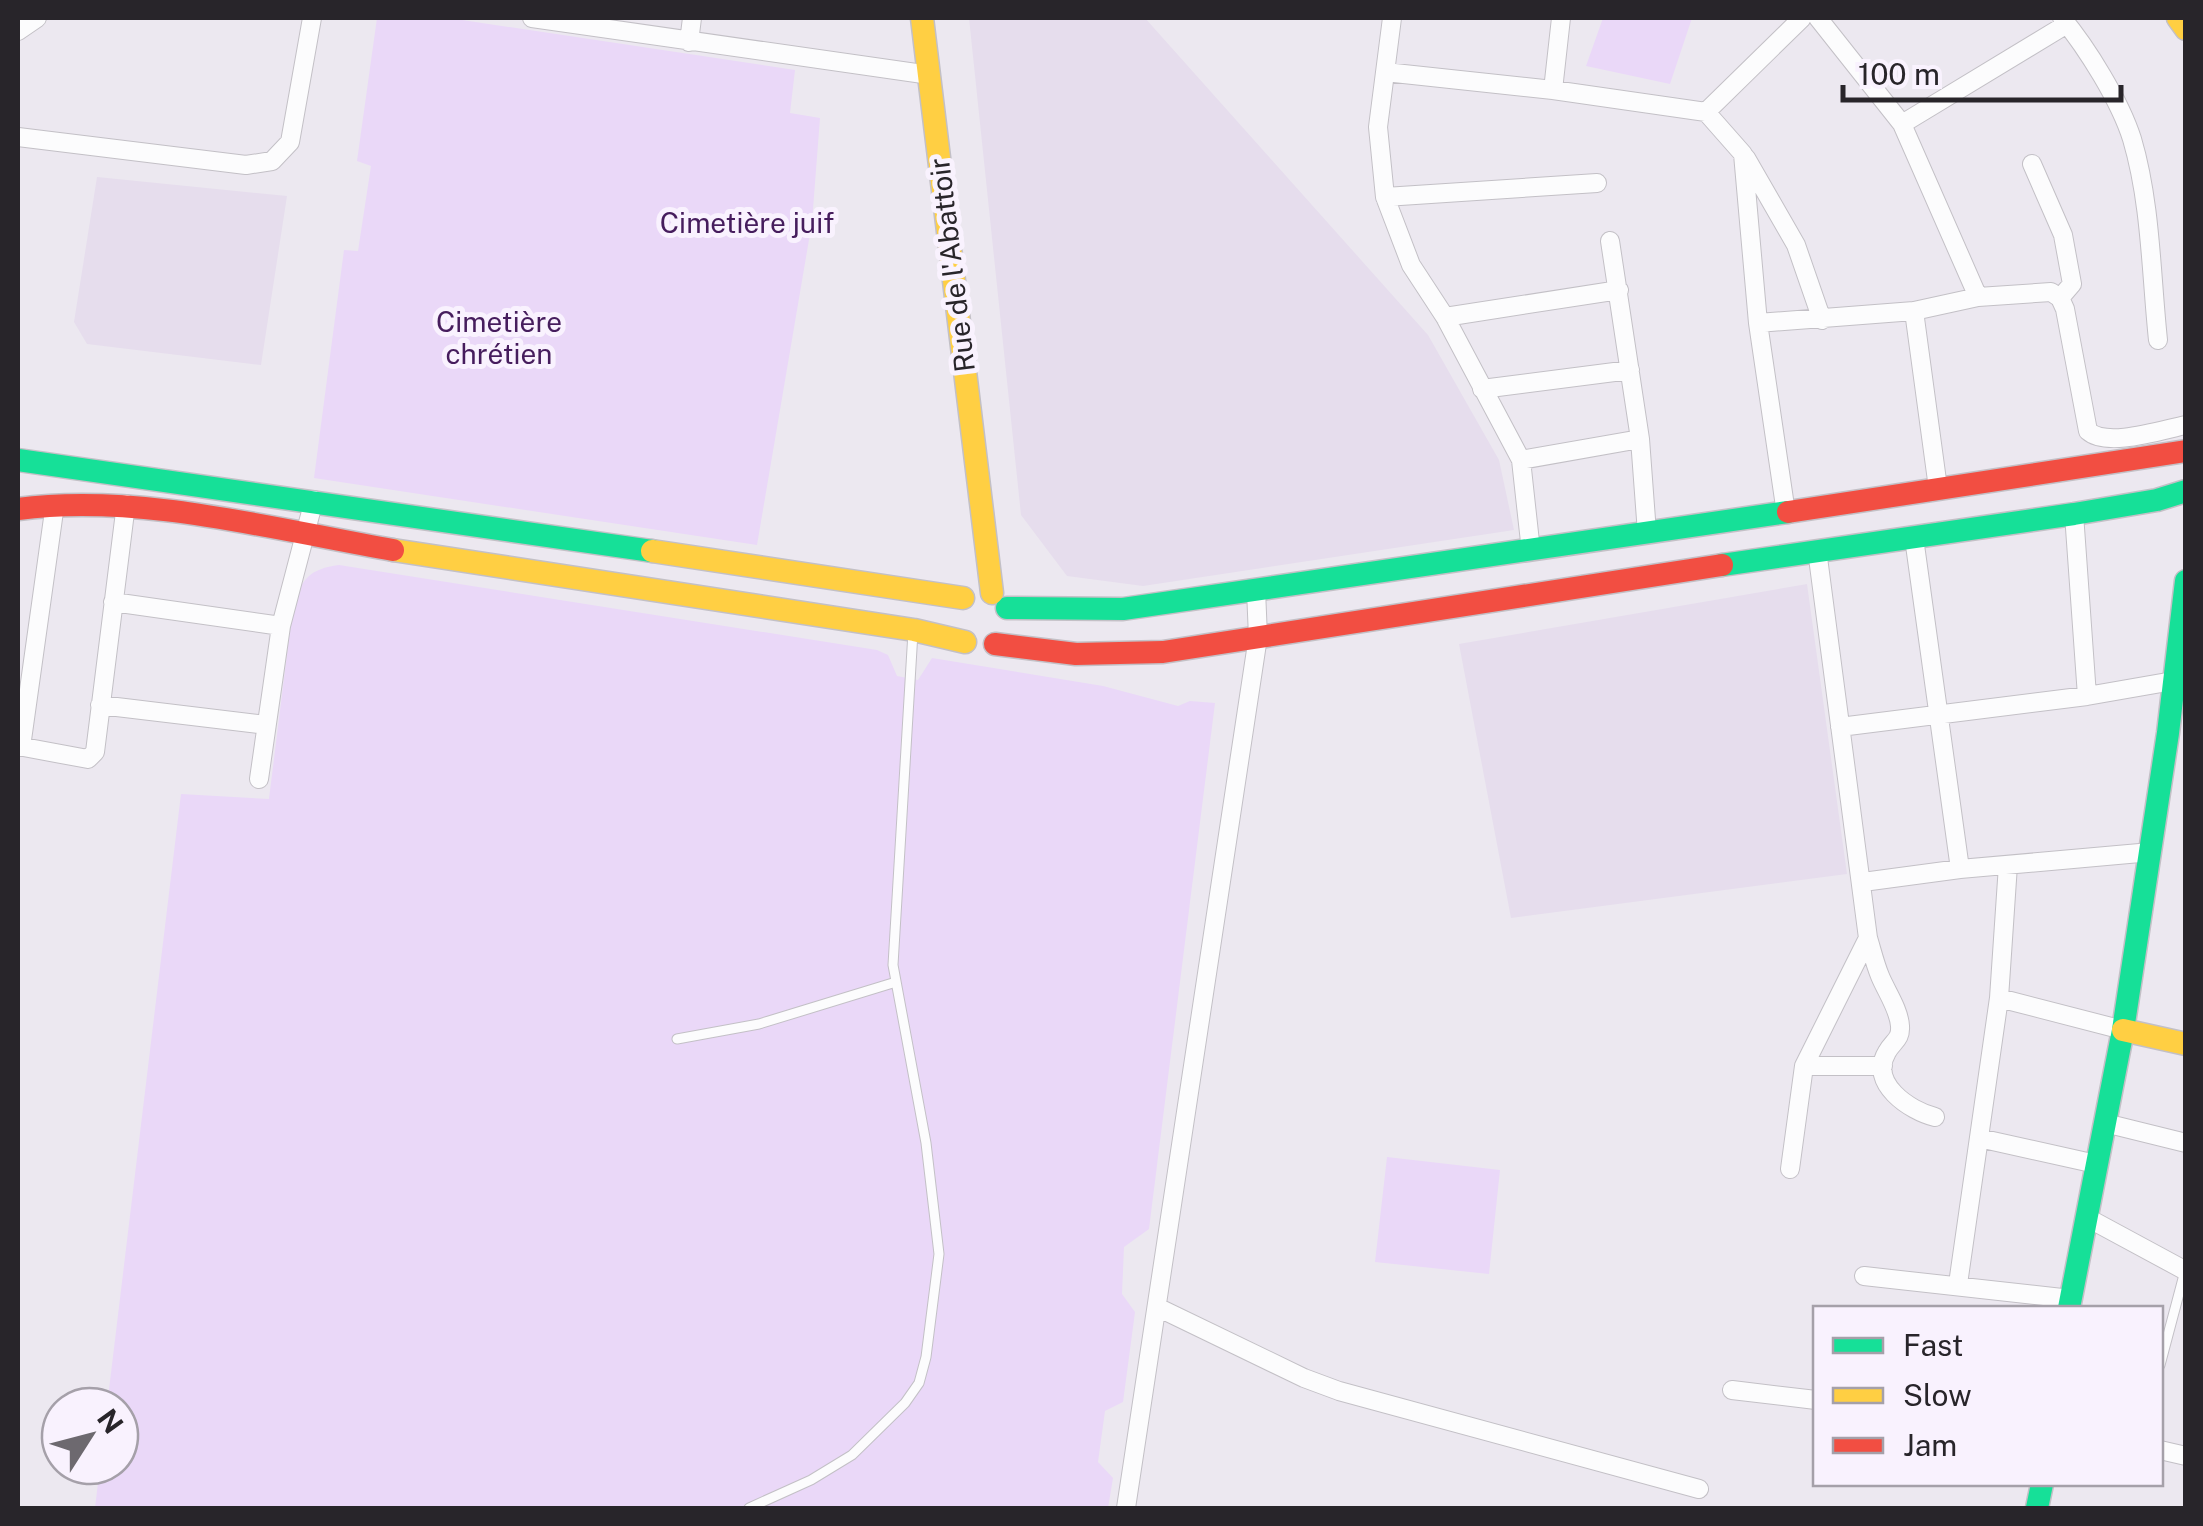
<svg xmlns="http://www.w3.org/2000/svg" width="2203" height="1526" font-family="'Public Sans',sans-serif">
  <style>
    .built { fill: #e6dded }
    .green { fill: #ead8f8 }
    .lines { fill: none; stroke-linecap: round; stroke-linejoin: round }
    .lane-casing { stroke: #c3c0c6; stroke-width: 11 }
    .street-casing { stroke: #c3c0c6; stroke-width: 20 }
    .fast-casing { stroke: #c3c0c6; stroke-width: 25 }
    .slow-casing { stroke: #c3c0c6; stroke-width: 25 }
    .jam-casing { stroke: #c3c0c6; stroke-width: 25 }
    .lane { stroke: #fcfcfd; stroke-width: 9 }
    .street { stroke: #fcfcfd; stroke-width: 18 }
    .fast { stroke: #16e098; stroke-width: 22 }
    .slow { stroke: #ffcf43; stroke-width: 22 }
    .jam { stroke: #f24e42; stroke-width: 22 }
    .labels { text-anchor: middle; stroke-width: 10; stroke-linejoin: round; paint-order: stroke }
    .park-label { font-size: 28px; fill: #461d5d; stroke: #f9f2fe }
    .street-label { font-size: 28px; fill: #28252a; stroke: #f9f2fe }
  </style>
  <rect width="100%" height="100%" fill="#ece8f0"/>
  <path class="built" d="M969,18H1145L1428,335L1499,460L1514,530L1143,586L1067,576L1021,515Z
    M97,177L287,196L261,365L87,344L74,322Z
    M1807,584L1847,874L1511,918L1459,644Z"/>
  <path class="green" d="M377,18H449L795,70L790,113L820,118L812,222L757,545L314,478L344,250L358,251L371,166L357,161Z
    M1603,18H1692L1670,84L1586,66Z
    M339,565L877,650L888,655L897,676L918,680L932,658L1103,686L1178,706L1190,701L1215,703L1149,1229L1124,1247L1122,1294L1135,1312L1123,1402L1105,1411L1098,1462L1113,1478L1108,1508H95L100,1466H120V1406H107L181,794L269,799L293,606C302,578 310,569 339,565Z
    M1387,1157L1500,1170L1489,1274L1375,1262Z"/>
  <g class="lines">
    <g class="lane-casing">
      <path id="lane" d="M677,1039L759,1024L896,982
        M2160,1365L2185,1271
        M749,1508L811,1480L852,1455L905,1403L919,1383L926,1357L939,1254L926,1143L893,965L913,632"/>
    </g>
    <g class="street-casing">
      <path id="street" d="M532,18L930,75
        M1392,18L1378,127L1385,197L1411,265L1445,317L1521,460L1531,551
        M1818,18L1902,124L1978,297
        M2062,18C2087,48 2120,101 2132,139C2151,203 2151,274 2158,340
        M18,31L37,18
        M689,42L692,18
        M1385,72L1553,90L1706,112L1743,154L1758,323L1786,513
        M1553,90L1561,18
        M1706,112L1802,18
        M1902,124L2067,24
        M18,137L246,165L272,161L290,142L312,18
        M1746,158L1796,245L1822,320
        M2032,164L2063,235L2072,284L2060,298
        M1385,197L1597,183
        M1610,241L1640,439L1647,533
        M1914,311L1938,488
        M1445,317L1619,290
        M1758,323L1914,311L1978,297L2051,292L2060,298L2065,309L2088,431C2107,448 2161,430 2186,425
        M1482,389L1630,370
        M1521,460L1640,439
        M2074,514L2087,696
        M1914,538L1960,869
        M1817,550L1868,938C1872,951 1875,964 1880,976C1886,991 1899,1009 1900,1026C1901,1040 1893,1041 1887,1052C1868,1083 1910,1111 1935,1117
        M113,602L281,626
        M100,705L266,725
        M1840,727L2087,696L2173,681
        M18,746L88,759L95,752L126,504
        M21,747L55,504
        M259,779L281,626L314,500
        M1863,882L1960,869L2151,852
        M1999,998L2123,1030
        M1804,1066H1883
        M2105,1123L2186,1143
        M1979,1138L2096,1164
        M1790,1169L1804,1066L1868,938
        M2086,1217L2186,1271
        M1864,1276L2071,1299
        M1958,1284L1999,998L2008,865
        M1157,1307L1304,1378L1339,1391L1699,1489
        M1732,1390L1816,1400
        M2160,1450L2186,1456
        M1126,1508L1258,637L1256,590"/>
    </g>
    <g class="fast-casing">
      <path id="fast" d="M18,460L652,551
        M1722,565L2074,514L2157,500L2186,491
        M1007,608L1123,609L1788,512
        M2069,1308L2123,1030L2168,733L2186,581
        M2037,1508L2042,1484"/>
    </g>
    <g class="slow-casing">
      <path id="slow" d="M922,18L992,593
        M2178,18L2186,29
        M393,550L914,630L965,642
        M652,551L963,598
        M2123,1030L2186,1044"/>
    </g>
    <g class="jam-casing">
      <path id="jam" d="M18,509C140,493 272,529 393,550
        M1788,512L2186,451
        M995,644L1076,654L1163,652L1722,565"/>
    </g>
    <use href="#lane" class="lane"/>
    <use href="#street" class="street"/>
    <use href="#fast" class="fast"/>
    <use href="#slow" class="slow"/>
    <use href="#jam" class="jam"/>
  </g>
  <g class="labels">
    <g class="park-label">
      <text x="747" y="233">Cimetière juif</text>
      <text x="499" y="332">Cimetière<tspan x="499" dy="32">chrétien</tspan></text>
    </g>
    <g class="street-label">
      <text transform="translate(952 265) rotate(-97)" y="10">Rue de l'Abattoir</text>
    </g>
  </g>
  <rect width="2203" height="1526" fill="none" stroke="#28252a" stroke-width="40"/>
  <rect x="1813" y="1306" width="350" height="180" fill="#f9f2fe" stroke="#a5a0a9" stroke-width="2.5"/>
  <rect x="1833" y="1338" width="50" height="15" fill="#16e098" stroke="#a5a0a9" stroke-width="2.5"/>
  <text x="1903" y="1356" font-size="30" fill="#28252a">Fast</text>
  <rect x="1833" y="1388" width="50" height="15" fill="#ffcf43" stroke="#a5a0a9" stroke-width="2.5"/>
  <text x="1903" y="1406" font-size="30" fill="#28252a">Slow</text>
  <rect x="1833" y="1438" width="50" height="15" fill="#f24e42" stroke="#a5a0a9" stroke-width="2.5"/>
  <text x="1903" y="1456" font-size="30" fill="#28252a">Jam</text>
  <g transform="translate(90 1436) rotate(54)"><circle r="48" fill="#f9f2fe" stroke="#a5a0a9" stroke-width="2.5"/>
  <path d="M0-8L18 38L0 25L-18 38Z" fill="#6d696f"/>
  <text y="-15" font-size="28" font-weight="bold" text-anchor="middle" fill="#28252a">N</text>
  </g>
  <path d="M1843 85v15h278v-15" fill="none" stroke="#28252a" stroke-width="5"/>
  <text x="1858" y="85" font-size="30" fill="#28252a" stroke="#f9f2fe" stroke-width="8" paint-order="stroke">100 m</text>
</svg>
